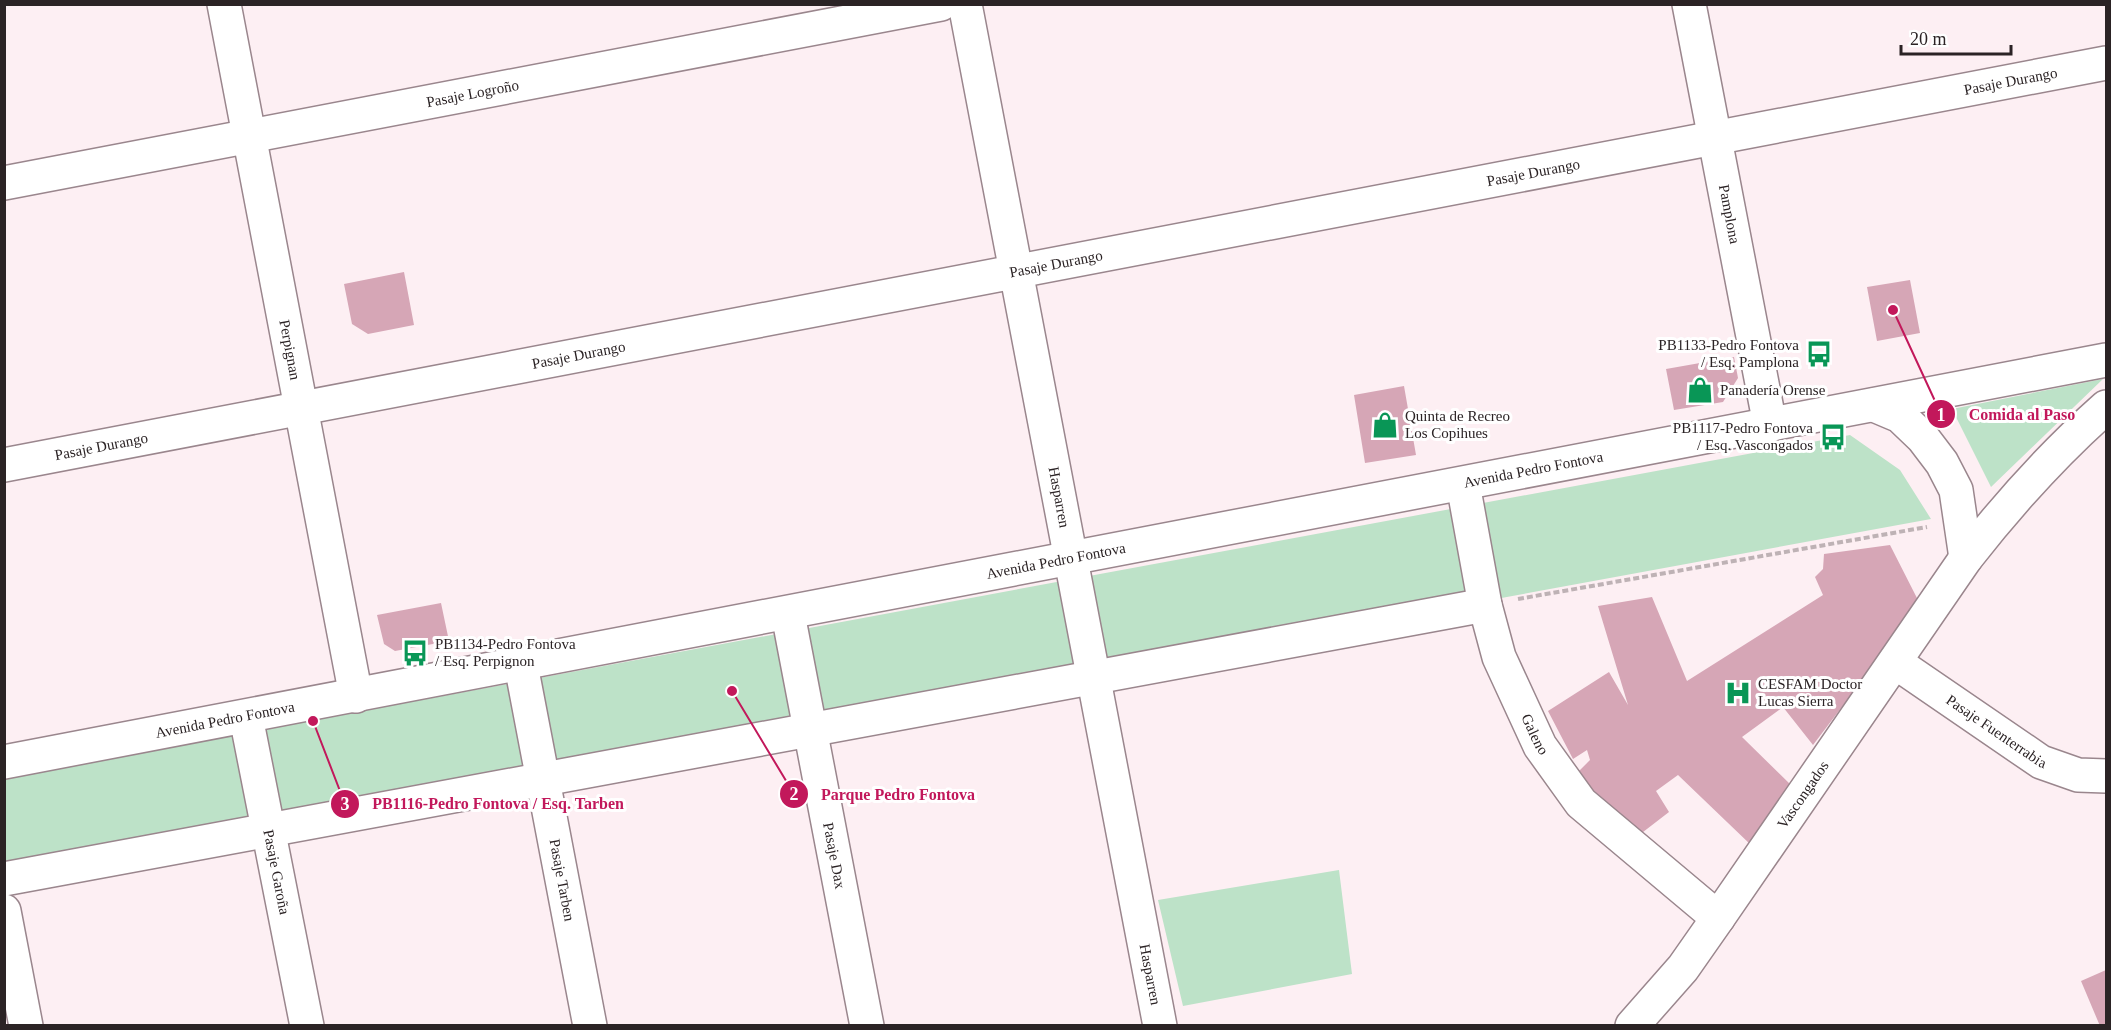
<svg xmlns="http://www.w3.org/2000/svg" width="2111" height="1030" font-family="'Times New Roman',serif">
  <style>
    .green { fill: #bde2c8 }
    .building { fill: #d6a6b6 }
    .lines { fill: none; stroke-linecap: round; stroke-linejoin: round }
    .minor-casing { stroke: #9a868d; stroke-width: 36 }
    .secondary-casing { stroke: #9a868d; stroke-width: 36 }
    .path { stroke: #beb2b5; stroke-width: 4; stroke-dasharray: 6 3; stroke-linecap: butt }
    .minor { stroke: #fff; stroke-width: 33 }
    .secondary { stroke: #fff; stroke-width: 33 }
    .labels { text-anchor: middle; stroke-width: 6; stroke-linejoin: round; paint-order: stroke }
    .street-label { font-size: 15px; fill: #2b2325; stroke: #fff }
    .poi-label { font-size: 15px; fill: #2b2325; stroke: #fff; text-anchor: start }
    .leader { fill: none; stroke: #c2185b; stroke-width: 2 }
    .callout-dot { fill: #c2185b; stroke: #fff; stroke-width: 2 }
    .mark-label { font-size: 18px; text-anchor: middle; font-weight: bold; fill: #fff }
    .callout-label { font-size: 16px; text-anchor: middle; font-weight: bold; fill: #c2185b; stroke: #fff; stroke-width: 6; stroke-linejoin: round; paint-order: stroke }
  </style>
  <rect width="100%" height="100%" fill="#fdeff3"/>
  <path class="green" d="M2103,379L1991,487L1952,409Z
    M1850,435L1900,470L1931,519L5,873V777Z
    M1339,870L1352,974L1183,1006L1158,900Z"/>
  <path class="building" d="M404,272L414,325L368,334L352,324L344,284Z
    M1910,280L1920,333L1877,341L1867,287Z
    M1734,357L1738,378L1723,402L1674,410L1666,369Z
    M1404,386L1416,455L1365,463L1354,395Z
    M1890,545L1920,604L1813,745L1783,707L1742,737L1793,787L1752,846L1678,775L1656,791L1669,812L1634,839L1595,801L1578,772L1590,760L1587,750L1573,759L1548,711L1609,672L1628,705L1598,606L1652,597L1687,681L1823,595L1815,577L1823,569L1824,554Z
    M441,603L449,641L395,651L384,644L377,615Z
    M2106,970V1026H2100L2081,981Z"/>
  <g class="lines">
    <g class="minor-casing">
      <g id="minor">
        <path id="s1" d="M965,4L1160,1026"/>
        <path id="s2" d="M1689,4L1770,425"/>
        <path id="s3" d="M4,183L941,4"/>
        <path d="M1874,405L1900,416L1923,438L1942,463L1956,490L1966,558"/>
        <path id="s4" d="M4,465L2106,63"/>
        <path id="s5" d="M1463,484L1485,605L1499,657L1540,746L1581,803L1718,918"/>
        <path id="s6" d="M788,614L867,1026"/>
        <path id="s7" d="M1895,662L2041,762L2078,775L2106,776"/>
        <path id="s8" d="M521,665L590,1026"/>
        <path id="s9" d="M246,717L307,1026"/>
        <path d="M4,879L1485,605"/>
        <path d="M4,911L26,1026"/>
        <path id="s10" d="M1632,1026L1683,968L1718,918L1966,558C2009,503 2054,453 2106,407"/>
      </g>
    </g>
    <g class="secondary-casing">
      <g id="secondary">
        <path id="s11" d="M224,4L356,696"/>
        <path id="s12" d="M4,762L2106,360"/>
      </g>
    </g>
    <path class="path" d="M1518,599L1927,527"/>
    <use href="#minor" class="minor"/>
    <use href="#secondary" class="secondary"/>
  </g>
  <defs>
    <g id="bus-bare" transform="scale(2.07)"><path d="M-5-6H5V4H4V6H2V4H-2V6H-4V4H-5ZM-3.5-4V0h7V-4ZM-3.5 1.2v1.5H-2V1.2ZM2 1.2v1.5H3.5V1.2Z" fill="#099656" stroke="#fff" stroke-width="2.5" paint-order="stroke"/></g>
    <g id="shop-bare" transform="scale(2.07)"><path d="M-5-2.5h2.3a2.7 3.5 0 0 1 5.4 0H5L5.5 6h-11ZM-1.5-2.5h3a1.5 2.3 0 0 0-3 0Z" fill="#099656" stroke="#fff" stroke-width="2.5" paint-order="stroke"/></g>
    <g id="hospital-bare" transform="scale(2.07)"><path d="M-5-5h3v3.5h4V-5h3V5h-3V1.5h-4V5h-3Z" fill="#099656" stroke="#fff" stroke-width="2.5" paint-order="stroke"/></g>
  </defs>
  <g fill-rule="evenodd">
    <use href="#bus-bare" x="1819" y="354"/>
    <use href="#shop-bare" x="1700" y="390"/>
    <use href="#shop-bare" x="1385" y="425"/>
    <use href="#bus-bare" x="1833" y="437"/>
    <use href="#bus-bare" x="415" y="653"/>
    <use href="#hospital-bare" x="1738" y="693"/>
  </g>
  <g class="labels">
    <g class="street-label">
      <text dy="5" stroke="none"><textPath href="#s4" startOffset="2043">Pasaje Durango</textPath></text>
      <text dy="5" stroke="none"><textPath href="#s3" startOffset="477">Pasaje Logroño</textPath></text>
      <text dy="5" stroke="none"><textPath href="#s4" startOffset="1557">Pasaje Durango</textPath></text>
      <text dy="5" stroke="none"><textPath href="#s2" startOffset="214">Pamplona</textPath></text>
      <text dy="5" stroke="none"><textPath href="#s4" startOffset="1071">Pasaje Durango</textPath></text>
      <text dy="5" stroke="none"><textPath href="#s11" startOffset="352">Perpignan</textPath></text>
      <text dy="5" stroke="none"><textPath href="#s4" startOffset="585">Pasaje Durango</textPath></text>
      <text dy="5" stroke="none"><textPath href="#s4" startOffset="99">Pasaje Durango</textPath></text>
      <text dy="5" stroke="none"><textPath href="#s12" startOffset="1557">Avenida Pedro Fontova</textPath></text>
      <text dy="5" stroke="none"><textPath href="#s1" startOffset="502">Hasparren</textPath></text>
      <text dy="5" stroke="none"><textPath href="#s12" startOffset="1071">Avenida Pedro Fontova</textPath></text>
      <text dy="5" stroke="none"><textPath href="#s12" startOffset="225">Avenida Pedro Fontova</textPath></text>
      <text dy="5" stroke="none"><textPath href="#s7" startOffset="123">Pasaje Fuenterrabia</textPath></text>
      <text dy="5" stroke="none"><textPath href="#s5" startOffset="262">Galeno</textPath></text>
      <text dy="5" stroke="none"><textPath href="#s10" startOffset="288">Vascongados</textPath></text>
      <text dy="5" stroke="none"><textPath href="#s6" startOffset="246">Pasaje Dax</textPath></text>
      <text dy="5" stroke="none"><textPath href="#s9" startOffset="158">Pasaje Garoña</textPath></text>
      <text dy="5" stroke="none"><textPath href="#s8" startOffset="219">Pasaje Tarben</textPath></text>
      <text dy="5" stroke="none"><textPath href="#s1" startOffset="988">Hasparren</textPath></text>
    </g>
    <g class="poi-label">
      <text x="1799" y="350" text-anchor="end">PB1133-Pedro Fontova<tspan x="1799" dy="17">/ Esq. Pamplona</tspan></text>
      <text x="1720" y="395">Panadería Orense</text>
      <text x="1405" y="421">Quinta de Recreo<tspan x="1405" dy="17">Los Copihues</tspan></text>
      <text x="1813" y="433" text-anchor="end">PB1117-Pedro Fontova<tspan x="1813" dy="17">/ Esq. Vascongados</tspan></text>
      <text x="435" y="649">PB1134-Pedro Fontova<tspan x="435" dy="17">/ Esq. Perpignon</tspan></text>
      <text x="1758" y="689">CESFAM Doctor<tspan x="1758" dy="17">Lucas Sierra</tspan></text>
    </g>
  </g>
  <path class="leader" d="M1893 310L1941 414M732 691L794 794M313 721L345 804"/>
  <g class="callout-dot">
    <circle cx="1893" cy="310" r="6"/>
    <circle cx="732" cy="691" r="6"/>
    <circle cx="313" cy="721" r="6"/>
    <circle cx="1941" cy="414" r="15"/>
    <circle cx="794" cy="794" r="15"/>
    <circle cx="345" cy="804" r="15"/>
  </g>
  <g class="mark-label">
    <text x="1941" y="421">1</text>
    <text x="794" y="800">2</text>
    <text x="345" y="810">3</text>
  </g>
  <g class="callout-label">
    <text x="2022" y="420">Comida al Paso</text>
    <text x="898" y="800">Parque Pedro Fontova</text>
    <text x="498" y="809">PB1116-Pedro Fontova / Esq. Tarben</text>
  </g>
  <rect width="2111" height="1030" fill="none" stroke="#2b2325" stroke-width="12"/>
  <path d="M1901 45v9h110v-9" fill="none" stroke="#2b2325" stroke-width="3"/>
  <text x="1910" y="45" font-size="18" fill="#2b2325" stroke="#ffffff" stroke-width="4.5" paint-order="stroke">20 m</text>
</svg>
